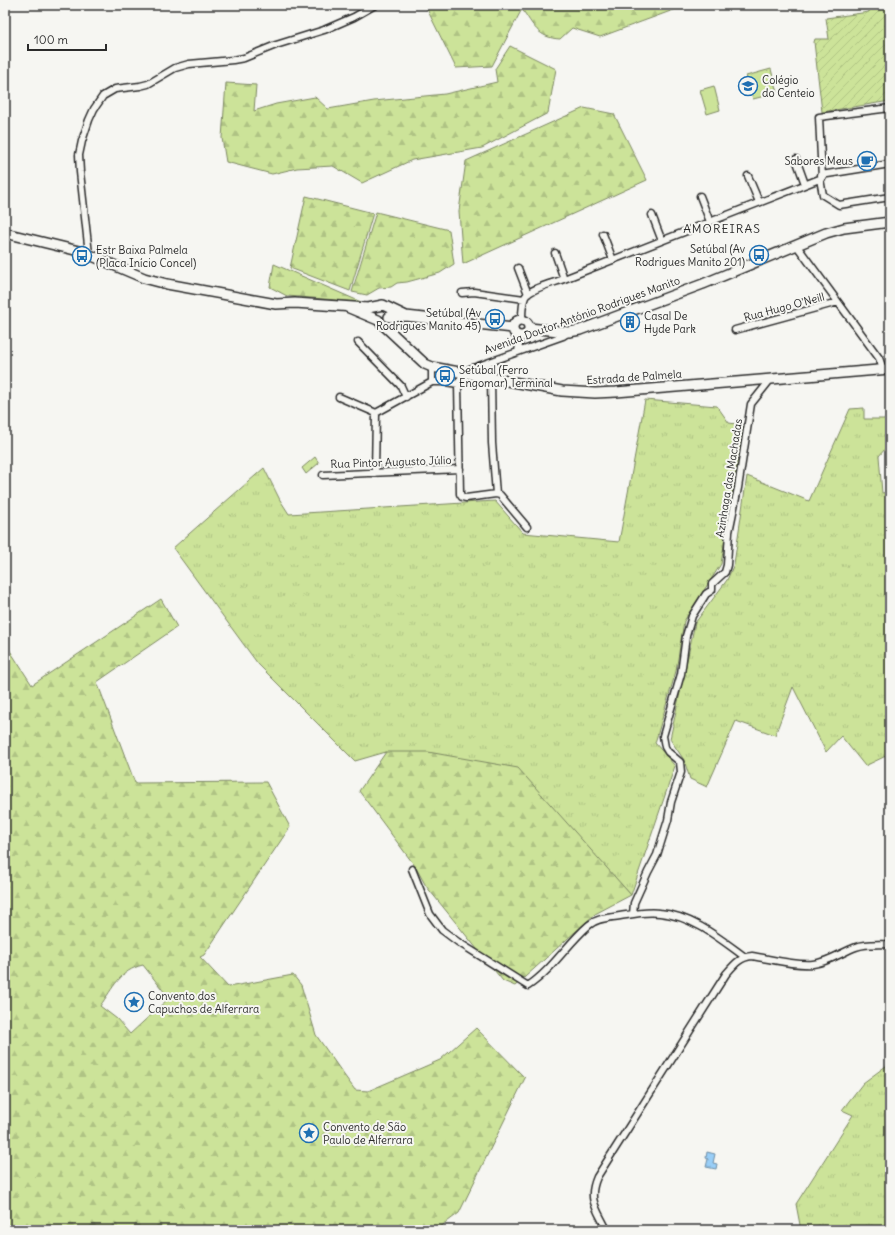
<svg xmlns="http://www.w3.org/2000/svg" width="895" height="1235" font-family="Delius,sans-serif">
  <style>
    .grass { fill: url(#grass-tufts); stroke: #7c8762 }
    .forest { fill: url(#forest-firs); stroke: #7c8762; fill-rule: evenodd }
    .park { fill: #cce399; stroke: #7c8762 }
    .garden { fill: url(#garden-furrows); stroke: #7c8762 }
    .water { fill: url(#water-ripples); stroke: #6d8da5 }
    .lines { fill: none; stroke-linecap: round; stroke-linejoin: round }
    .street-casing { stroke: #2b2b2b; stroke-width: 9 }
    .secondary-casing { stroke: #2b2b2b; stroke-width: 12 }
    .street { stroke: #f6f6f2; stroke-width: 6 }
    .secondary { stroke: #f6f6f2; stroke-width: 9 }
    .labels { text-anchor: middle; stroke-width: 4; stroke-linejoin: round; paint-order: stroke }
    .poi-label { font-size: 11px; fill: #2b2b2b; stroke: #f6f6f2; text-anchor: start }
    .street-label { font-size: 11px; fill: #2b2b2b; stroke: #f6f6f2 }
    .neighbourhood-label { font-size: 12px; letter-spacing: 1px; fill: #2b2b2b; stroke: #f6f6f2 }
  </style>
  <defs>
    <pattern id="grass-tufts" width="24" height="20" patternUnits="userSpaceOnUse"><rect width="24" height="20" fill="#cce399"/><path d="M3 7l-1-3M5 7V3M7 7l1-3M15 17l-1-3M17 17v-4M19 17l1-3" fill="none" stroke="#afc384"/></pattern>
    <pattern id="forest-firs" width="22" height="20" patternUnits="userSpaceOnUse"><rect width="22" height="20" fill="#cce399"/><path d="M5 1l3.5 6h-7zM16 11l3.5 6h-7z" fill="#afc384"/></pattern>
    <pattern id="garden-furrows" width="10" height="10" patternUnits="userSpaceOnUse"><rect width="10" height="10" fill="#cce399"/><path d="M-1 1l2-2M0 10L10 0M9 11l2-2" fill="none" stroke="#afc384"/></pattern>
    <pattern id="water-ripples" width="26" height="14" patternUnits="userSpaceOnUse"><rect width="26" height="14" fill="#99cef7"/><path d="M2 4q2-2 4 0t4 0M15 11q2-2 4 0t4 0" fill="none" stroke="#84b1d4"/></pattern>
  </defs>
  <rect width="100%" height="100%" fill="#f6f6f2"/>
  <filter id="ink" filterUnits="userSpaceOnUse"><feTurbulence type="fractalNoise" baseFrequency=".025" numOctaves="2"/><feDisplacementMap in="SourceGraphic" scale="8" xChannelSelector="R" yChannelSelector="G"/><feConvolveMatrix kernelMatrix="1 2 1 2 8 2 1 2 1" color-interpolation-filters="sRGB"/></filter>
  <g filter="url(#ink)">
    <path class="grass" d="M645,400L717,406L729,423L743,425L721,564L684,621L676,671L655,743L675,766L631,895L616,879L386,752L355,761L258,664L173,548L264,468L280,500L289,514L495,501L523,533L619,542Z
      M864,408V419H890V450L885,449L879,456L882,493L890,492V754L865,766L841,736L826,752L793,687L775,735L736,721L707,787L690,779L684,760L670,739L695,623L727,580L734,564L747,476L809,501L850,409Z
      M890,1063V1230H801L796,1204L853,1115L842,1110L863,1083Z"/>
    <path class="forest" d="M425,5H687L600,37L572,28L560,39C538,38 533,25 522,9L492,66L456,68Z
      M510,46L556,69L548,113L482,148L412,160L362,183L333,166L297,168L272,174L226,162L222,138L226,83L256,85L254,111L276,104L315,97L328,109L374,101L445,94L497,82L495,69Z
      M584,108L614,114L647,180L463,264L459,211L466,161Z
      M306,196L373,213L350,291L290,268Z
      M376,212L449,230L454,264L440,273L407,282L397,283L391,287L379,288L367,295L352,292Z
      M274,264L361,302L287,296L270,287Z
      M161,599L177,627L97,682L135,783L266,782L290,827L204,955L200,957L228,987L293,975L301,985L316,1035L344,1075L355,1090L368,1091L440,1060L476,1028L525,1078L459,1213L436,1230H5V643L32,685ZM143,965L169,998L130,1034L117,1019L100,1006C113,988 120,970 143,965Z
      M386,752H428L518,768L631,895L595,914L515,986L503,981L426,886L415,866L359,791Z"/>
    <path class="park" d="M771,69L777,93L753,99L746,76Z
      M714,86L720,110L707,114L700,90Z
      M315,457L319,463L306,474L302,468Z"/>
    <path class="garden" d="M869,5H890V101L822,112L814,42L815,39H829L826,18L869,12Z"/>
    <path class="water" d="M707,1152L715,1154L713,1163L717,1164L716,1169L706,1167L708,1159L706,1158Z"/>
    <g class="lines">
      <g class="street-casing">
        <path id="street" d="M796,159L805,184
          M821,175L890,164
          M748,176L759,202
          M820,179L823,195L839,205L890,197
          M700,196L710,222
          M652,215L662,241
          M603,234L613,260
          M797,246L879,358L883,369
          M555,253L564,279
          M89,254L80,172L79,155L82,141L89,120L94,109L103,96L115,89L140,86L148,84L175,68L189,64L233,60L244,58L276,45L324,30L354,17L375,5
          M518,268L528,294
          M462,293L474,292L524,299
          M522,319C522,312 522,304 525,297C530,288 554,283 564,279L822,178L819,117L890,108
          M735,330L838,302
          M358,342L401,386L406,397
          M518,352L520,336
          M432,367V382H445L458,384L464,372L470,369L563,336L569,332
          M491,378L492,443L496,494
          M458,384L460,494L462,497L466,498L496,494L500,495L527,527
          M339,397L376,413L432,382
          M375,473L376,413
          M323,475L460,469
          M412,869L430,914L442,930L458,942L528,986C552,970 567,944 589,925C597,918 609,918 620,916C633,914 646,911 660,913C693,916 719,938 745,957
          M633,914L634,903L648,872L657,855L668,820L671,802L681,772L680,762L668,752L665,747L663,736L681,674L686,636L692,616L706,594L712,590V584L725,572L727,565L729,532L738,488L751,404L771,379
          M607,1230C597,1209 587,1200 597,1177L726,974C734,965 740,957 752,956C771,959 795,966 813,964C829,962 842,952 856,947C867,943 879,945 890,944"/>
      </g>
      <g class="secondary-casing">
        <path id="secondary" d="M5,233L83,252L144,278L167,284L276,304L295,303L368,308L383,305L406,316
          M347,307L378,320L425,364L432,367L562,391L595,393L616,392L890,369
          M389,317L406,316L513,328
          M513 328a8 8 0 1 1 16 0a8 8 0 1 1-16 0Z
          M529,328L569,332L580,330L703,284L826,233L844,228L890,222"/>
      </g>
      <use href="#street" class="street"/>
      <use href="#secondary" class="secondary"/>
    </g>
  </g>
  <defs>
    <g id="school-ring" transform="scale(1)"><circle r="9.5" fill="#f6f6f2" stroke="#1f6fb2" stroke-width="1.5"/><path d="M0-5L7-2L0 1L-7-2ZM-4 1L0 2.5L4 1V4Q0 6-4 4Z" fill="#1f6fb2"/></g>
    <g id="cafe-ring" transform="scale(1)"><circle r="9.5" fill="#f6f6f2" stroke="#1f6fb2" stroke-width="1.5"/><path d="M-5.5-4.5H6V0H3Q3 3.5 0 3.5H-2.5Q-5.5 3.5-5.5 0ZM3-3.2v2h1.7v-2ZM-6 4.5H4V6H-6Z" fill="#1f6fb2"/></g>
    <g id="bus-ring" transform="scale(1)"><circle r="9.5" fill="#f6f6f2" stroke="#1f6fb2" stroke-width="1.5"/><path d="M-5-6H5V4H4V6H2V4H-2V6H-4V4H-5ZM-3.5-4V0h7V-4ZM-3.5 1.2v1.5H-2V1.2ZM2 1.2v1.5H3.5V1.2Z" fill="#1f6fb2"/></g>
    <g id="building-ring" transform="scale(1)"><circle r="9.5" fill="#f6f6f2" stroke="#1f6fb2" stroke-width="1.5"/><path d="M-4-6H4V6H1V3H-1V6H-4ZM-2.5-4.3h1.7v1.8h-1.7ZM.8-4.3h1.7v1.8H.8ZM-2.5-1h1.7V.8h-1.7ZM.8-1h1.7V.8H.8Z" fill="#1f6fb2"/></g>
    <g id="sight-ring" transform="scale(1)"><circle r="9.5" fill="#f6f6f2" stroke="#1f6fb2" stroke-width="1.5"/><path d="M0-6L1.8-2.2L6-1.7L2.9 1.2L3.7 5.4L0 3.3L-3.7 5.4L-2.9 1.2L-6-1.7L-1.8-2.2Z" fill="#1f6fb2"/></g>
  </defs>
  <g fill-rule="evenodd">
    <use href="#school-ring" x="748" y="86"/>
    <use href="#cafe-ring" x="867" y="161"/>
    <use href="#bus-ring" x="759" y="255"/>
    <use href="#bus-ring" x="82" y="256"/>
    <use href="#bus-ring" x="495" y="319"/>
    <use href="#building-ring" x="630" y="322"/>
    <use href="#bus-ring" x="445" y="376"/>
    <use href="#sight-ring" x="134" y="1002"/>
    <use href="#sight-ring" x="309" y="1133"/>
  </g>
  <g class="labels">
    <g class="poi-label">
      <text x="762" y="84">Colégio<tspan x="762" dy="13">do Centeio</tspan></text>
      <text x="853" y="165" text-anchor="end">Sabores Meus</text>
      <text x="745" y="253" text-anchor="end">Setúbal (Av<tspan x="745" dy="13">Rodrigues Manito 201)</tspan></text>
      <text x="96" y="254">Estr Baixa Palmela<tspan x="96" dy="13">(Placa Início Concel)</tspan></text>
      <text x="481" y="317" text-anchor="end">Setúbal (Av<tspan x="481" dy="13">Rodrigues Manito 45)</tspan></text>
      <text x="644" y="320">Casal De<tspan x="644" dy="13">Hyde Park</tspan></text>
      <text x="459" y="374">Setúbal (Ferro<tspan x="459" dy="13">Engomar) Terminal</tspan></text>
      <text x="148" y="1000">Convento dos<tspan x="148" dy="13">Capuchos de Alferrara</tspan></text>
      <text x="323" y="1131">Convento de São<tspan x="323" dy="13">Paulo de Alferrara</tspan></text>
    </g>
    <g class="street-label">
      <text transform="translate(784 307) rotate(-15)" y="4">Rua Hugo O'Neill</text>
      <text transform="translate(582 315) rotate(-20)" y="4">Avenida Doutor António Rodrigues Manito</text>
      <text transform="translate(634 377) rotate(-4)" y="4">Estrada de Palmela</text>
      <text transform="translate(391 462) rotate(-2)" y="4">Rua Pintor Augusto Júlio</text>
      <text transform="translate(729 478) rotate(-81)" y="4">Azinhaga das Machadas</text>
    </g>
    <g class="neighbourhood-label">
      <text x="722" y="233">AMOREIRAS</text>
    </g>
  </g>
  <rect width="895" height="1235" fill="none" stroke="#f6f6f2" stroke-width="20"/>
  <rect x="10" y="10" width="875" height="1215" fill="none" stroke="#2b2b2b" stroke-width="1.5" filter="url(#ink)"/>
  <path d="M28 44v6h78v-6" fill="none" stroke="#2b2b2b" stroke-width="2"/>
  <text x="34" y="44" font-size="12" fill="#2b2b2b" stroke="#f6f6f2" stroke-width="3" paint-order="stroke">100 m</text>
</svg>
